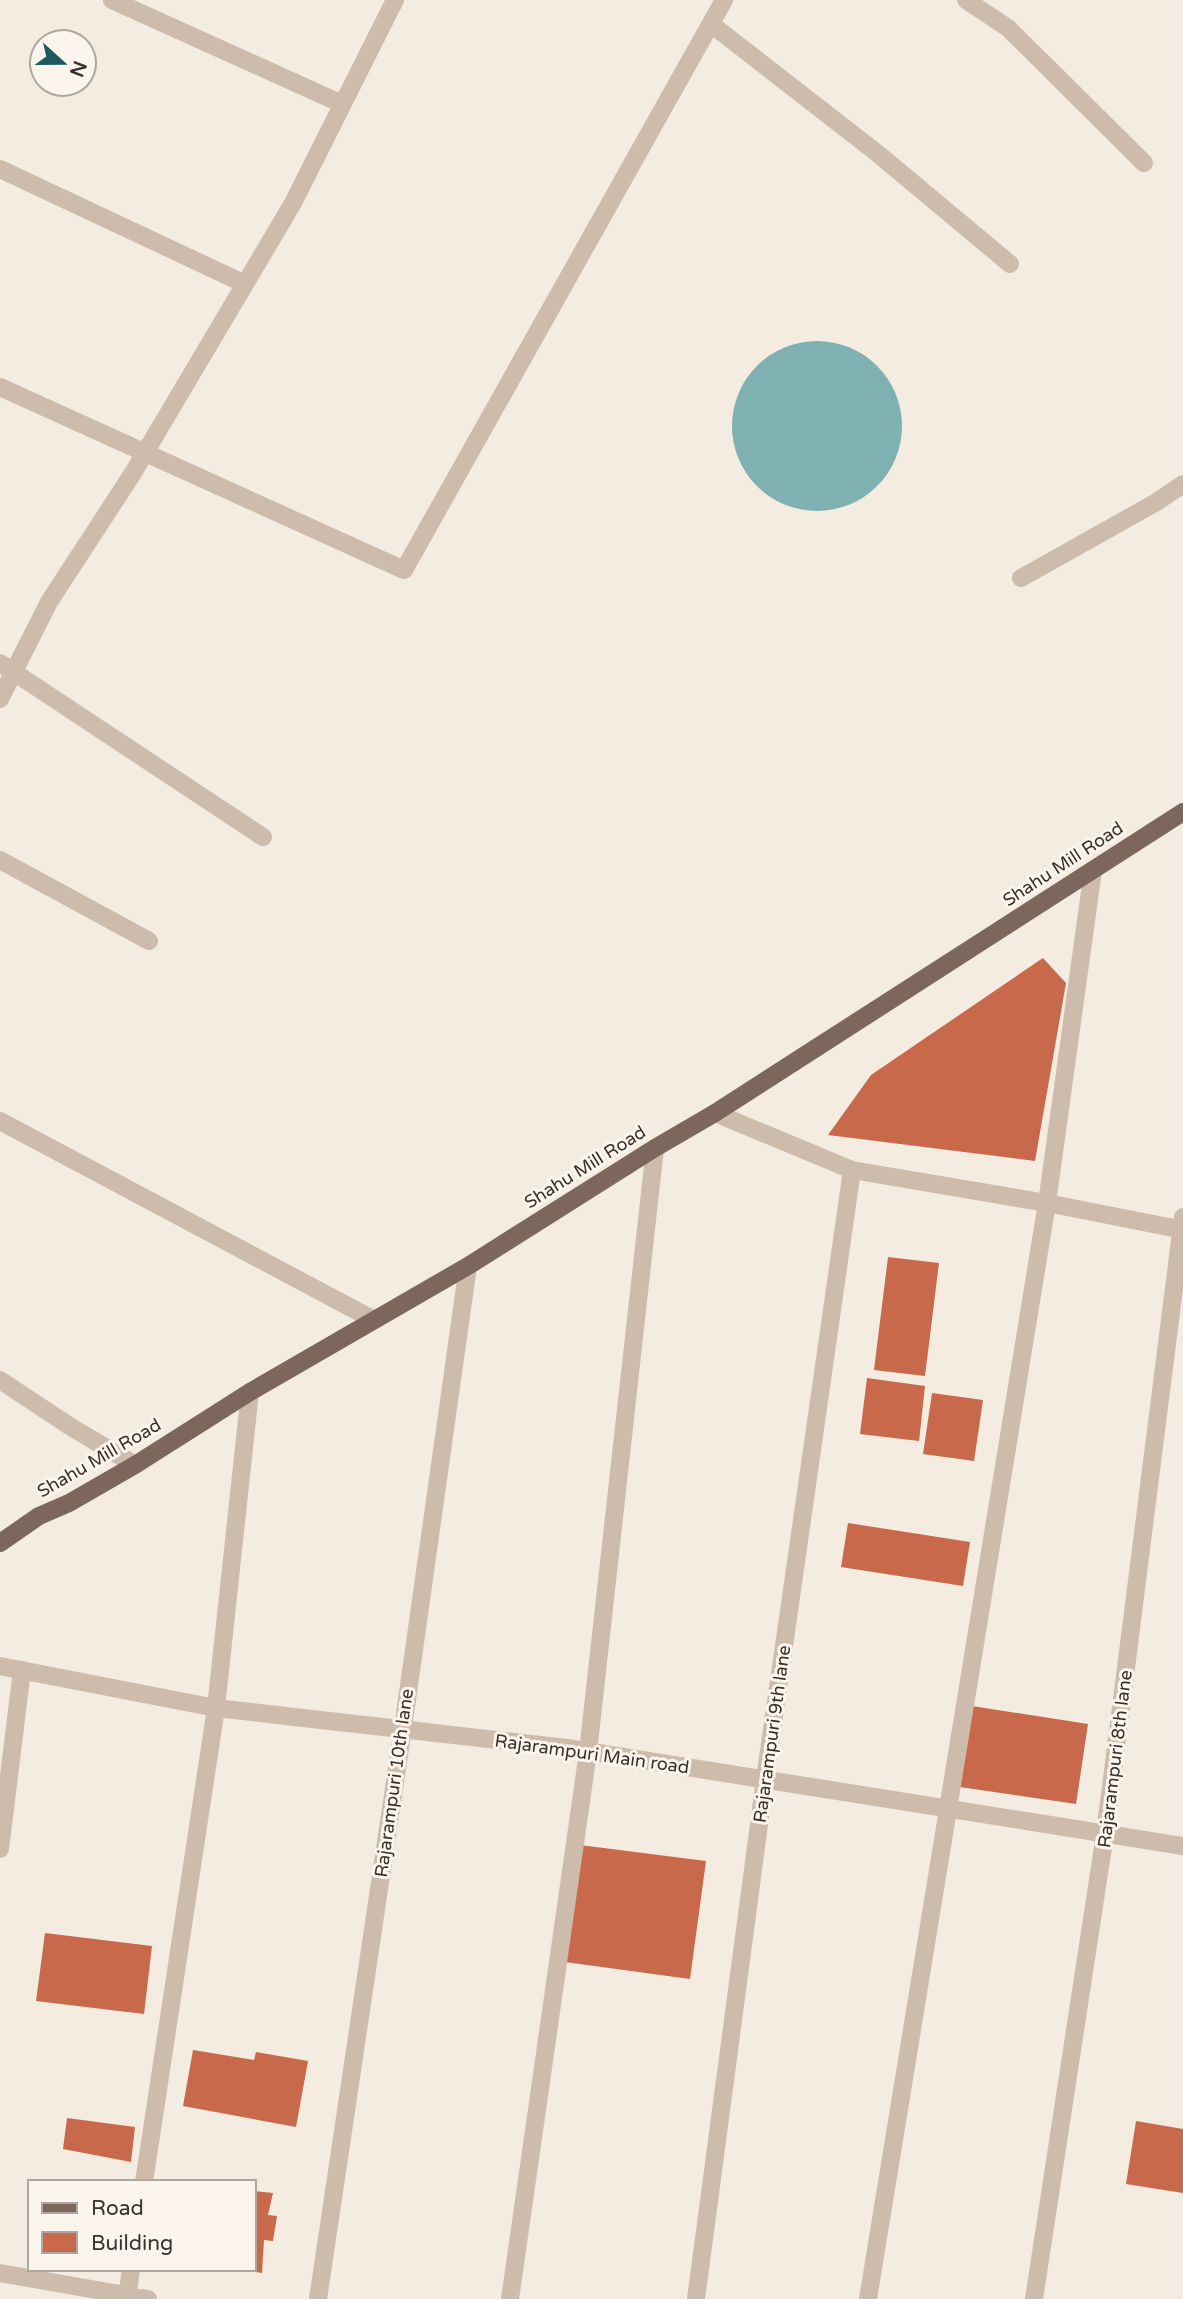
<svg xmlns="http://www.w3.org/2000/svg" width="1183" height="2299" font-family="'Varela Round',sans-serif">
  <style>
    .water { fill: #7fb0b2 }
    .building { fill: #c8694b }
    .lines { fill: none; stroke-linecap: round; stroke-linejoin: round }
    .minor { stroke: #cdbbac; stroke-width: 18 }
    .major { stroke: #7d675c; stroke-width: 18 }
    .labels { text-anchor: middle; stroke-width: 6; stroke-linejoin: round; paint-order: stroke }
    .street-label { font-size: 18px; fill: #3b302b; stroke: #fbf5ee }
  </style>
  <rect width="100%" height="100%" fill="#f4ebe1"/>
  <path class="water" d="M732 426a85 85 0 1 1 170 0a85 85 0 1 1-170 0Z"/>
  <path class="building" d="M1043,958L1066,983L1035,1161L828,1135L871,1075Z
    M888,1257L939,1263L925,1376L874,1370Z
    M867,1378L925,1386L919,1441L860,1434Z
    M932,1393L983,1400L974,1461L923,1454Z
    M848,1523L970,1542L963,1586L841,1567Z
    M972,1706L1088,1724L1076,1804L960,1787Z
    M580,1845L706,1861L690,1979L565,1962Z
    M45,1933L152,1946L144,2014L36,2001Z
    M193,2050L254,2060L256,2052L308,2061L296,2127L183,2106Z
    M67,2118L135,2127L131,2162L63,2149Z
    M1136,2121L1183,2129V2193L1126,2184Z
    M254,2191L273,2193L268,2215L277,2216L273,2241L264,2240L262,2273L249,2271L254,2269Z"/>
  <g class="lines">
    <path class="minor" d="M112,0L342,104
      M966,0L1008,28L1144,163
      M711,24L877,153L1010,264
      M0,169L245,284
      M0,387L404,570L724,0
      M1021,578L1155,503L1183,484
      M0,663L263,837
      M0,699L49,602L133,473L293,203L395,0
      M0,860L149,941
      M715,1113L852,1170L1047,1203L1183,1230
      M0,1121L374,1320
      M0,1380L71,1427L135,1465
      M0,1666L216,1708L567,1748L1183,1846
      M0,1849L22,1670
      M144,2182L216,1708L250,1392
      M0,2273L148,2299
      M127,2299L131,2269
      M318,2299L403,1728L468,1266
      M510,2299L588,1752L655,1148
      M696,2299L765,1779L852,1170
      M868,2299L1047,1203L1093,870
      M1034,2299L1105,1834L1183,1217"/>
    <path class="major" d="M0,1543L39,1516L69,1503L135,1465L250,1392L468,1266L655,1148L715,1113L1183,812"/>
  </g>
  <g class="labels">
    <g class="street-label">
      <text transform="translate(1063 864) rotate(-33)" y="6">Shahu Mill Road</text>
      <text transform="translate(585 1167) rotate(-32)" y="6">Shahu Mill Road</text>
      <text transform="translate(99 1458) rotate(-30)" y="6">Shahu Mill Road</text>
      <text transform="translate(772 1734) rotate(-82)" y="6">Rajarampuri 9th lane</text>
      <text transform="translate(592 1754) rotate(8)" y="6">Rajarampuri Main road</text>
      <text transform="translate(1115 1759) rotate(-83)" y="6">Rajarampuri 8th lane</text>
      <text transform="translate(394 1783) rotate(-82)" y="6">Rajarampuri 10th lane</text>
    </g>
  </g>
  <rect x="28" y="2180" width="228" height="91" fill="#fbf5ee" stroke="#aea6a0" stroke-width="2"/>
  <rect x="42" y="2203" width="35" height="10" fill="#7d675c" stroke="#aea6a0" stroke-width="2"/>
  <text x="91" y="2215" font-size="21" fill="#3b302b">Road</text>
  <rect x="42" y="2232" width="35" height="21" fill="#c8694b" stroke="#aea6a0" stroke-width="2"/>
  <text x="91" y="2250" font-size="21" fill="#3b302b">Building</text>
  <g transform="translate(63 63) rotate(111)"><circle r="33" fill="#fbf5ee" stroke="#aea6a0" stroke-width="2"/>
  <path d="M0-5L12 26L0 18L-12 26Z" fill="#1f5a5e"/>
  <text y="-10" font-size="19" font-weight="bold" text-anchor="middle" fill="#3b302b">N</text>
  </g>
</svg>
